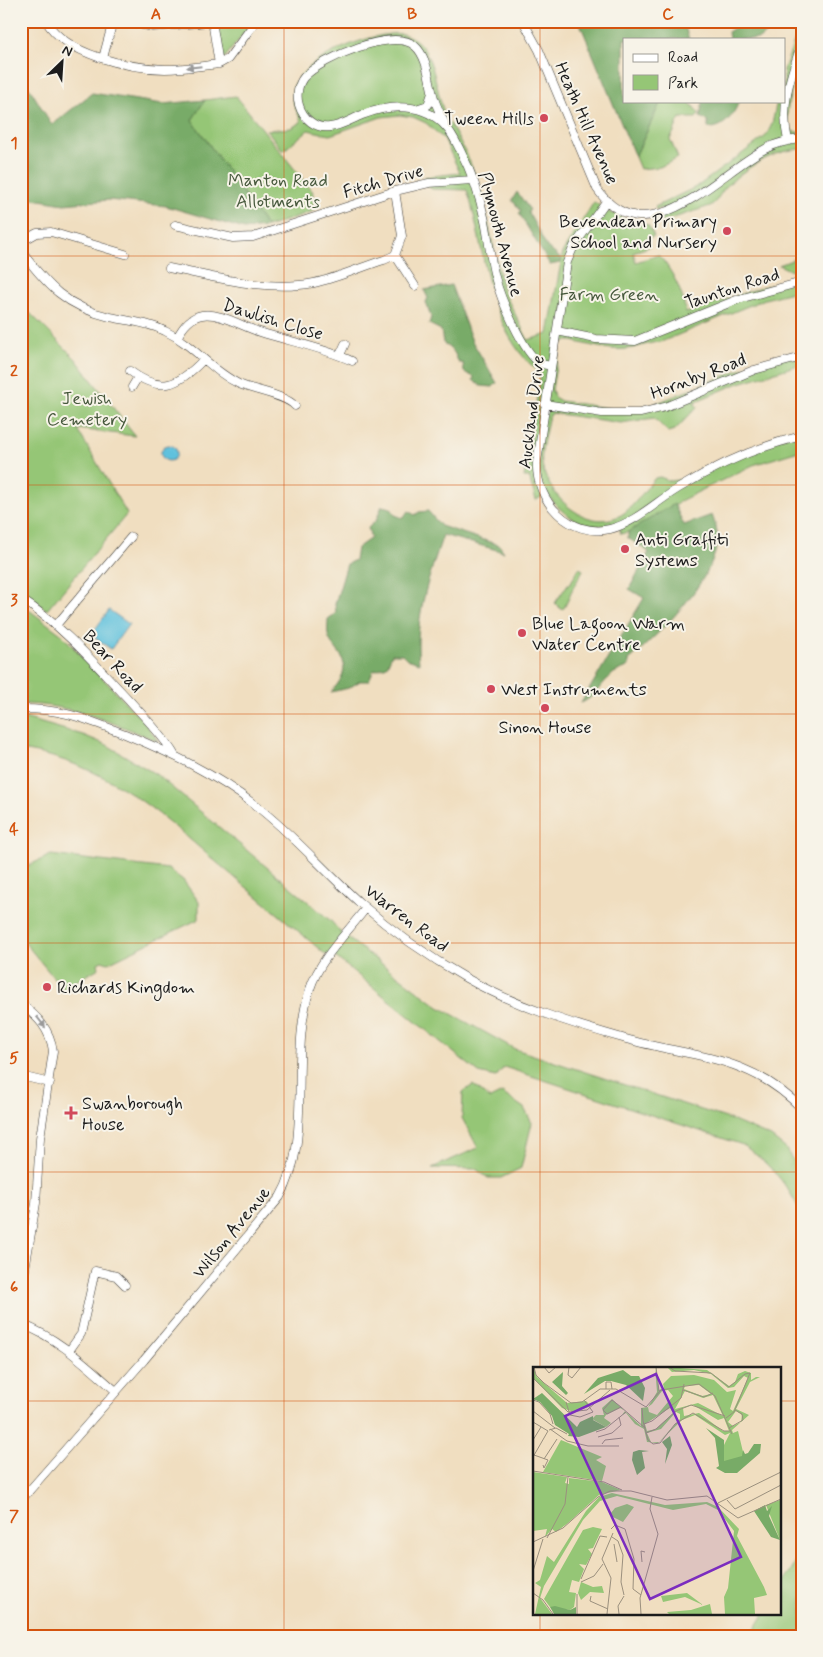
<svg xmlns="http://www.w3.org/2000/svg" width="823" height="1657" font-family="Mynerve,sans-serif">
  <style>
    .green { fill: #95c676; stroke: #587149 }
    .forest { fill: #78ab67; stroke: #4a6442 }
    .water { fill: #5fc1dd; stroke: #3e6e7c }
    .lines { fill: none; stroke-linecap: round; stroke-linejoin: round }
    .minor-casing { stroke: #3c3935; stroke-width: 9 }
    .minor { stroke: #fff; stroke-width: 8 }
    .oneway { fill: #999 }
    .grid { fill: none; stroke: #d4530e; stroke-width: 1; stroke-opacity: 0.55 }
    .poi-dot { fill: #d1495b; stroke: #f7f3e8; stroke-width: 2 }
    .labels { text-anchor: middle; stroke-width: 4; stroke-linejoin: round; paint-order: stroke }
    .poi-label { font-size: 18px; fill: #1c1c1c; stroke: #f7f3e8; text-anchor: start }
    .street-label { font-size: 18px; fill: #1c1c1c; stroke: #f7f3e8 }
    .park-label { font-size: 18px; fill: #46583c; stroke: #f7f3e8 }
    .inset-road { fill: none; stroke: #9b907e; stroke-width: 1 }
    .view { fill: #7b2cbf; fill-opacity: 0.15; stroke: #7b2cbf; stroke-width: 2.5 }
    .inset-edge { fill: none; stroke: #1c1c1c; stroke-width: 2.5 }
    .neatline { fill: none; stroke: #d4530e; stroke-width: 2 }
    .grid-label { font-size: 16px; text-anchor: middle; font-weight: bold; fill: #d4530e }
  </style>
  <rect width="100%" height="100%" fill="#f7f3e8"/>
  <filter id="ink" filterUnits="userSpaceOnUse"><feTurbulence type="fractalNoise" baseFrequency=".02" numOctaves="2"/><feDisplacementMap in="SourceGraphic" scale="10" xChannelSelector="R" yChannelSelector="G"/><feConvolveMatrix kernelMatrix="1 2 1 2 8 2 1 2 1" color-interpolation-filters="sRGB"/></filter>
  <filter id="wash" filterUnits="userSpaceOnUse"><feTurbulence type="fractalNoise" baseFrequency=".0096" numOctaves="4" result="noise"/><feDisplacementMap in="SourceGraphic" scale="20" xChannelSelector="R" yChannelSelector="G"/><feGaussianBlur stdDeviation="1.12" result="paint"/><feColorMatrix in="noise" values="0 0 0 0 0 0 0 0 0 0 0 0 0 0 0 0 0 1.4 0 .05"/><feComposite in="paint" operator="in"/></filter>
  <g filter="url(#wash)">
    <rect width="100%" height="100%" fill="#f0dec0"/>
    <path class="green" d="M242,21H254L222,61L215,28Z
      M802,21C802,32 803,43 802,53C800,74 778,110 792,131L802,133V149C774,150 744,168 725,188C719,195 717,202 710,206L658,223L651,218L664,214L661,208L656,210L655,207L698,186L766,136L772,124L777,101H784V69Z
      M403,34C435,42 434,86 444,112L442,113L446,126L449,122L467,155L480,187L503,290L528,340L548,334L563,251L594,202L609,212L630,221L648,225L654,236L646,239L649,247L633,252L636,262L658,255C671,267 684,295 686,313L762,287L802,277V297L792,292L765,299L661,342C649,342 639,348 626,349C607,351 587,344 567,340L560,344L552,389L554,397L561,401L614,409L647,407L739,370L802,352V364L739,383L694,402L697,407L675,430L668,432L654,418L621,423L552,413L548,419C546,433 540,451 542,464C548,497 587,533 621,515C631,510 647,487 655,478L660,477L670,481L685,479L743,451L802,431V450L753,465L680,501L675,506L674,505L634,530L621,534L617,523C587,532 565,518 547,494L536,500L529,477H524L541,373C486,333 486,248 467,190L432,189L425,184L424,177L460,173L444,139L426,123L413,117L400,115L381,117L330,135L308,130L283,151L267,130L291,128L301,122C298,111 290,102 293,89C300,59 375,30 403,34Z
      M236,96L313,192V211L267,227L192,120L205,100Z
      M661,101H688L699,113L696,118H680C676,124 675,132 670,139L678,158L660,167L640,169L635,157Z
      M802,256V276L779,265Z
      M21,304L75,358L135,436L77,429L127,514L47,610L21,593Z
      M579,568L583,570L570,594V596L564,608L561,609L555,603L568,584H570Z
      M21,604L61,634L145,723L158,741C113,723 71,704 21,704Z
      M21,717L83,735L107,745L157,775L331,921L341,933L439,1007L515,1049L729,1119L771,1137L785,1148L802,1174V1215C786,1182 772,1166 743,1145L504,1067L496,1077L479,1073L333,955L325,954C289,923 252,892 215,861C152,807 106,764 21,750Z
      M51,855L168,869L183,880L199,902V919L108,963L102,961L98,963L99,968L63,989L21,938V869Z
      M473,1085L490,1099L502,1093L524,1108L532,1123L521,1168L501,1178H488L476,1169L432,1168L478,1148L462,1118L463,1092Z
      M802,1552V1636H751L765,1613H779V1590Z"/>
    <path class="forest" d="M579,21H683L689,39H624V101H661L635,157Z
      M745,21H765L766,33L759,39H729L728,32Z
      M21,74L52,125L92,93L163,104L205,100L192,120L267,227L244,229L166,206L109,200L64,204L21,197Z
      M703,101H739C734,115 724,129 708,128V121L700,117Z
      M517,192L530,210L528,212L547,247L560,258V263L550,265L519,213L521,211L512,200Z
      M451,285L472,341L497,383L493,387L481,386L473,380L474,377L464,372L463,363H459L454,352L443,343L441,330L429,324L431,317L426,302L428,298L424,290Z
      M674,504L684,525L712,515C715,523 719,535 717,545C709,586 660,633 629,660V666C624,669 619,670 614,673C601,683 596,697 581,703L644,598L629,589L649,552L628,538V532Z
      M382,506L391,508L395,515L403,518L408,511L415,515L419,512L428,511L441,526L499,545L504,552L443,535C429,577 414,618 419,663L407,659L402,654H392L387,666L373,671L369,681H360L349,688L331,692C341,681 349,669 340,654C335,647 330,643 328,635C327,630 328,624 328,619L336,613L335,604L347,564L355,560L357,548L371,538L368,528L376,520Z"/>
    <path class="water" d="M161 453a8 8 0 1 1 16 0a8 8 0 1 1-16 0Z
      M109,610L129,624L111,649L91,635Z"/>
  </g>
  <g filter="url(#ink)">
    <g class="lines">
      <g class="minor-casing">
        <path id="minor" d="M46,21C66,55 128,68 165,69C183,69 201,66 219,64L212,21
          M124,21L153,27L222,21
          M523,21L539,50L597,189C646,260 719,172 765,149C776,143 789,140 802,139
          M103,58L113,21
          M219,64L228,59L256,21
          M416,109L428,105L432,93
          M446,126C442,117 437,108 434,98C429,82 428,57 415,46C394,27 322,58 304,77C298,84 296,96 299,105C303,119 316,129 330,127C341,126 352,119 362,115C390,104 425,102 446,127C452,133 456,142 460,150C471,171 480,197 485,221C489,240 490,259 495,277C500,297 523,353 540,363C543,365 548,365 551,366
          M788,141C780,105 790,77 802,43
          M607,200L574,246L567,262L537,462C535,501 570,538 610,529C635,523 657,501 679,488C717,465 759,446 802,436
          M175,225L233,238L253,237L395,191L429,183L472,180
          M21,242L37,233L51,232L125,254
          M21,251C47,285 66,307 110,317C128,321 147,322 165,331C193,344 210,370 239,384C252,390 286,395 295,406
          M395,255L415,286
          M169,268C215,277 267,292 314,283C338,278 361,267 384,260L395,255L402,236L395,191
          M557,331L596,339L635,341L739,299L802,282
          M177,338C182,328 190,317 202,315C220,312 243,327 260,332C291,342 322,347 352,361
          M340,355L345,344
          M130,371C161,394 178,386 203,360
          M132,387L138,377
          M545,404L602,413H640L665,407L754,370L802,357
          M21,599C64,627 95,664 130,701C145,718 162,734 174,754
          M57,624L131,537
          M21,709C65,709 85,719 125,734C171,753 215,774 255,805C293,834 324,871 360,903C392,931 429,957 466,978C515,1006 572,1024 626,1039C693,1058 749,1054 802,1109
          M21,1004C38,1017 50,1029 53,1051L40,1138L36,1203L21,1293
          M21,1076L50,1083
          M21,1324C59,1338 86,1365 116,1391
          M69,1351L81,1334L95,1271L116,1276L125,1285
          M21,1500L144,1360L280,1197C314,1139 288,1055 310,989C320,958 347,933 366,908"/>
      </g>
      <use href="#minor" class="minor"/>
    </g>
    <defs><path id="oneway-solid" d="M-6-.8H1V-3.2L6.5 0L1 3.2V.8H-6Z" transform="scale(1.25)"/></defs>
    <g class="oneway">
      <use href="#oneway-solid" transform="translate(194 67) rotate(174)"/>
      <use href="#oneway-solid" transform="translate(41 1022) rotate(52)"/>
    </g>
  </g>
  <path class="grid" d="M284,21V1636M540,21V1368M21,256H802M21,485H802M21,714H802M21,943H802M21,1172H802M21,1401H534M779,1401H802M540,1613V1636"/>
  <g class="poi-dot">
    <circle cx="544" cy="118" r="5"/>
    <circle cx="727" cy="231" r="5"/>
    <circle cx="625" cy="549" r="5"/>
    <circle cx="522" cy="633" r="5"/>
    <circle cx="491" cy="689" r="5"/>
    <circle cx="545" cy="708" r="5"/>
    <circle cx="47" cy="987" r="5"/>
    <path d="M68.5 1105.5h5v5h5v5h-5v5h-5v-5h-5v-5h5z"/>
  </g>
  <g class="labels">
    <g class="poi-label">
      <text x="534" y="124" text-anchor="end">Tween Hills</text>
      <text x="717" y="227" text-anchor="end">Bevendean Primary<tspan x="717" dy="21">School and Nursery</tspan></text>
      <text x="635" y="545">Anti Graffiti<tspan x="635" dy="21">Systems</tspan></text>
      <text x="532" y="629">Blue Lagoon Warm<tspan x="532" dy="21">Water Centre</tspan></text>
      <text x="501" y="695">West Instruments</text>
      <text x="545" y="733" text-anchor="middle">Sinon House</text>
      <text x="57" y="993">Richards Kingdom</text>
      <text x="82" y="1109">Swanborough<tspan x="82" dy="21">House</tspan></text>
    </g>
    <g class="street-label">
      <text transform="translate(587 123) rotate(66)" y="6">Heath Hill Avenue</text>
      <text transform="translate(383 181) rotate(-16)" y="6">Fitch Drive</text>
      <text transform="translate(501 234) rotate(75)" y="6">Plymouth Avenue</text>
      <text transform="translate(732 288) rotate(-18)" y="6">Taunton Road</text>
      <text transform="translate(273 319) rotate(17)" y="6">Dawlish Close</text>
      <text transform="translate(698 376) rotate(-21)" y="6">Hornby Road</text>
      <text transform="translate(531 412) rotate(-83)" y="6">Auckland Drive</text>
      <text transform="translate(113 661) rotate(47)" y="6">Bear Road</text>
      <text transform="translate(407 918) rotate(37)" y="6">Warren Road</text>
      <text transform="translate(231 1232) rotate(-51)" y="6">Wilson Avenue</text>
    </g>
    <g class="park-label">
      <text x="278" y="186">Manton Road<tspan x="278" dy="21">Allotments</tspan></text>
      <text x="609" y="300">Farm Green</text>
      <text x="87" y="404">Jewish<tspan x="87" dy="21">Cemetery</tspan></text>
    </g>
  </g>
  <g transform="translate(533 1367)">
    <rect width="248" height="248" fill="#f0dec0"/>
    <path d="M0,0L4,10L34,36L53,34L58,39L41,45L29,41L0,11ZM122,0L126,23L131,21L130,17L138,9L161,8L181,13L194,25L203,23L197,42L200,44L215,11L211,9L201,20L195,21L178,7L161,3L139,5L134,0L174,3L196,19L202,15L205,7L212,4L218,6V13L223,10H227L217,15L203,42L216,48L199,63L200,66L205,64L211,89L190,97L188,84L197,66L192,68L162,48L149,53L125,76L114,75L111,62L102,57L93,46L89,48L92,44L87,41L73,48L71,51L78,56L73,60L59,52L63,48H71L69,41L79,32L108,59V41L115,40L116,45L124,48L140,29L135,23L129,24L119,37L115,40L124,25ZM166,18L178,27L169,29L151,22L152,19ZM152,24L170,31L180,28L190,49L165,36L142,42ZM160,38L185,53L191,51L196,64H190L166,46L151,49L150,41ZM137,41L140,46L123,62L114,64L112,57ZM203,44L209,48L208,55L200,59L195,55ZM143,45L147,47V52L126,75H118L114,66L128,62ZM28,73L69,90L63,93L73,99L69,114L10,105ZM0,105L34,110L32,116L36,117V111L69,115L88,123L66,128L35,156L23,165L19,162L12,170L14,162L0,164ZM79,126L132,138L174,135L185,140L206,162L204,169L231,220L234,228L221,231L222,247H192L191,230L195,221L201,164L185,143L173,137L140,143L84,129L67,134L50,153L11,219L7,231L19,247H2L8,220L2,216L7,213L14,189L21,195L53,144L66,130ZM247,133V173L233,138ZM94,137L101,140L90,155L80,150L77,147L82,141ZM60,160L69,162L60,181L55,182L59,187L53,198L46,197L51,202L46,215L39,213L36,225L43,226L41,240L37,243L17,240L11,232L50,163ZM48,215L60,220L69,219L71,226L57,225L48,233L45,226ZM154,226L170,238L152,230L130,235L128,229ZM177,237L179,247H136L134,245L158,243Z" fill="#95c676" fill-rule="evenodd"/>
    <path d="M90,3L98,9H106L112,21L110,34L93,18L78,14H72L51,27L65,11ZM30,5L29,19L35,26L33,28L19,15ZM9,26L44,60L47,55L60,49V53L73,60L46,70L35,69L36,67L22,58L19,49L7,35L0,32ZM173,61L191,73V94L209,89L210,83L212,87L215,86L221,77H228L227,86L204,106H192L183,101L186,99L182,71ZM137,69L139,78L132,97L134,82L129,75ZM106,83L116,84L109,85L112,101L104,108L99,93L100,85ZM232,138L234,144L239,139L236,149L247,173L238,170L221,144ZM22,239L37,243L43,240V247H21L17,240Z" fill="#78ab67"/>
    <path class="inset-road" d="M1,0L3,8L11,16L38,36L49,35L67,22H83L113,40L128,23L166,17L182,29L199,67M11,0L16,6L23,0M36,0L35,8L39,11L48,0M123,0L126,24M136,0L142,4L178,6L196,20L212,7L217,6L201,45L193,51M0,11L35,45L54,43L77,23M73,22V15H78L79,22M150,23L171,30L180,26M0,33L6,35L17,47L20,57M33,35L37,48L47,50L60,45L51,33M88,40L79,33L70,43L74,47L88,40L112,61M109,41L110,54L115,73L120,77L127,76L142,57L160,46L191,64H198M0,44L22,61M0,55L15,64M111,57L119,54L148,31L151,17M196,61L210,53L209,47L202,43M17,62L34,74L55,79H86M16,63L23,61L34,67M63,65L72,62L93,45M113,66L123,62L143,44L158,38L192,49M65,70L79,66L88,58L86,50M0,73L8,60M69,77L72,73L90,71M1,88L15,93L11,101L10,98M0,90L15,64M11,92L24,72M0,104L71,115L89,123M194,133L202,142L248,118M185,136L248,105M78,162L82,158L92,162L101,192L100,222L108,228M79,170L85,174L90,188L88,215L91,228M14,171L32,137L35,110M0,175L30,161L65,130L77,124H98L134,133L174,129L205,151L248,132M81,177L84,195M109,195L108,184L112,185M0,204L10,172M48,212L67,169L74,170M48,215L61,209L70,197M0,226L10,233L20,247M58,229L57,234L75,242M44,247V227M74,247L78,211L69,192L80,166M86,247L85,239L91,229M108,247L107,231L125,167L117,142L119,130"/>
    <path class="view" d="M123,7L208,190L117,232L32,49Z"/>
    <rect width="248" height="248" class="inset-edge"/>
  </g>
  <rect width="823" height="1657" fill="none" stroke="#f7f3e8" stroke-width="55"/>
  <rect x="623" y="38" width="162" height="65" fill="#f7f3e8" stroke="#9f9d96"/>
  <rect x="633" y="54" width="25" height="8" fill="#ffffff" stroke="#9f9d96"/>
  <text x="668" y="62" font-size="15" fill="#1c1c1c">Road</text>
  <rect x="633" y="75" width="25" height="15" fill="#95c676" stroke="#9f9d96"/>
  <text x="668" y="88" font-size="15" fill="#1c1c1c">Park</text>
  <g transform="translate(62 62) rotate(25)" stroke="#f7f3e8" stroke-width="4" paint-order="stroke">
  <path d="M0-4L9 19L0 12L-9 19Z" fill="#1c1c1c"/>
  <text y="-8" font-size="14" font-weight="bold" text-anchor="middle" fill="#1c1c1c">N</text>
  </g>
  <rect x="28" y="28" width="768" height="1602" class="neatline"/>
  <g class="grid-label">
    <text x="156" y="19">A</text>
    <text x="412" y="19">B</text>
    <text x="668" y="19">C</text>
    <text x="14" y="148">1</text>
    <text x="14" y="376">2</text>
    <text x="14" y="605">3</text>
    <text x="14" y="834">4</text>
    <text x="14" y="1063">5</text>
    <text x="14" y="1292">6</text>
    <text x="14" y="1521">7</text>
  </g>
</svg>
